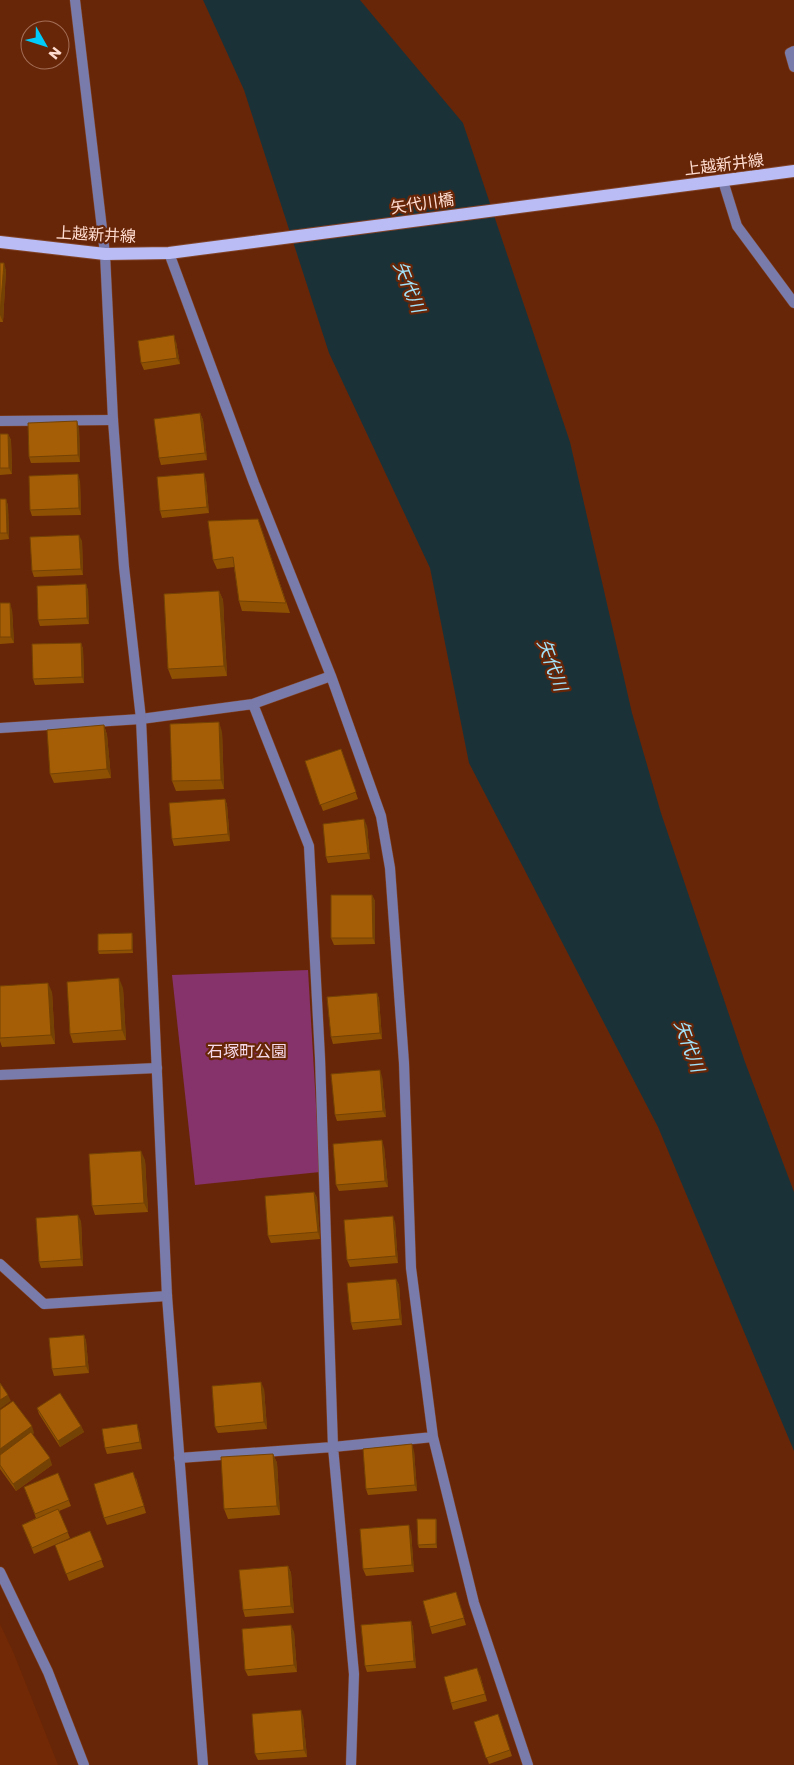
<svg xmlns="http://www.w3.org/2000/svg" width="794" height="1765" font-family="Poppins,'Noto Sans JP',sans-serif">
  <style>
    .built { fill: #722905 }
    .green { fill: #86326b }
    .water { fill: #1b3138 }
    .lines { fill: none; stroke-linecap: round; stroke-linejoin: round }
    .minor-casing { stroke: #804328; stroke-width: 11 }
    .tertiary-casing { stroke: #804328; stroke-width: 11 }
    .primary-casing { stroke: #804328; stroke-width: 14 }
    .minor { stroke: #797baa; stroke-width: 10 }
    .tertiary { stroke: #797baa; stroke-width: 10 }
    .primary { stroke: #b9bcf5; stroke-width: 12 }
    .wall { fill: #8e5104 }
    .shaded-wall { fill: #744204 }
    .building { fill: #a55e05; stroke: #744204 }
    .labels { text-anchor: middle; stroke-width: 4.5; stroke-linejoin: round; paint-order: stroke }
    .street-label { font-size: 16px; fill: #fedcd0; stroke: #682608 }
    .park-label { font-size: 16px; fill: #f6daeb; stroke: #682608 }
    .water-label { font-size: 18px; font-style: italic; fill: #a1e4fc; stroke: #682608 }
  </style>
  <rect width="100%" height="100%" fill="#682608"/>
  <path class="built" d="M0,1624L14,1654L58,1765H0Z"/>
  <path class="green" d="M308,970L320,1172L195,1185L172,975Z"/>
  <path class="water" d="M203,0H360L463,123L570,442L632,713L661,813L745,1062L794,1192V1451L658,1127L469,763L430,568L329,353L244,90Z"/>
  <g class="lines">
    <g class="minor-casing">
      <path id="minor" d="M794,51L790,53L794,67
        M723,181L737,226L794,303
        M169,253L254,483L331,676L381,816L390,868L404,1063L411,1268L433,1437L474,1603L528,1765
        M0,421L113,420
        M253,704L309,846L320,1058L333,1447L354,1674L351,1765
        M0,728L141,719L253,704L331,676
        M0,1075L157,1068
        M0,1264L44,1304L167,1296
        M179,1458L333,1447L433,1437"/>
    </g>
    <g class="tertiary-casing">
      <path id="tertiary" d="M75,0L105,254L113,420L124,567L141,719L167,1296L203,1765
        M0,1572L48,1672L84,1765"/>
    </g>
    <g class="primary-casing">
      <path id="primary" d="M0,242L105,254L169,253L794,171"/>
    </g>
    <use href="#minor" class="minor"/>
    <use href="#tertiary" class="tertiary"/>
    <use href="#primary" class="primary"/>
  </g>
  <path class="wall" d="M0,263L6,270L3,322H0Z
    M176,342L180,364L144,370L141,363Z
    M200,413L203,420L207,460L161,465L159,458Z
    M79,428L80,462L31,463L29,457Z
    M0,434H8L11,440L12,474L0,475Z
    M206,480L209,513L162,518L160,511Z
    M80,481L81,515L32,516L30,510Z
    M0,499H6L8,506L9,539L0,540Z
    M258,519L290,613L242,611L239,601L234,567L217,569L213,560Z
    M82,541L83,575L34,577L32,571Z
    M86,584L88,591L89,624L40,626L38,620Z
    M219,591L223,600L227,676L172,679L168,669Z
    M0,603L12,610L14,643L0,644Z
    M81,643L83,649L84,683L35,685L33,679Z
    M104,725L107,735L111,778L54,783L50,774Z
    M222,732L224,789L176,791L172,781Z
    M341,749L358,799L323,811L305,761Z
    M225,799L227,805L230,841L174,846L172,839Z
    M367,826L370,859L328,863L326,857Z
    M372,895L375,901V944L334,945L331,938Z
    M133,937V953L99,954L98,951Z
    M123,988L126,1040L73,1043L70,1034Z
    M52,992L55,1044L2,1047L0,1041V1038Z
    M377,993L379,999L382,1039L333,1044L331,1037Z
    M382,1077L386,1117L337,1121L335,1115Z
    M384,1147L388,1187L339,1191L336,1185Z
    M145,1160L148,1212L95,1215L92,1206Z
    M314,1192L317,1198L320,1239L271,1243L268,1236Z
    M81,1221L83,1266L41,1268L39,1262Z
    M395,1222L398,1263L350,1267L347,1260Z
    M396,1279L399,1285L402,1325L353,1330L351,1323Z
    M84,1335L86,1341L89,1373L54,1376L52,1369Z
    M264,1389L267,1429L218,1433L215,1427Z
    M37,1408L81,1426L84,1432L60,1447L39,1414Z
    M0,1410L34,1433L32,1434L52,1465L16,1491L0,1469Z
    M139,1431L142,1449L107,1454L105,1448Z
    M414,1451L417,1491L368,1495L366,1489Z
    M273,1454L277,1463L280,1515L228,1519L224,1509Z
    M58,1473L71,1506L59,1511L70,1538L34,1554L22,1525L36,1518L24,1487Z
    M136,1478L146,1513L107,1525L104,1518Z
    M436,1519L437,1522V1548H419L418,1545Z
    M90,1531L104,1567L69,1581L55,1545Z
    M411,1532L414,1572L366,1576L363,1569Z
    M288,1566L291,1573L294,1613L245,1617L243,1610Z
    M456,1592L466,1625L432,1634L430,1627Z
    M411,1621L413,1628L416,1668L367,1672L365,1666Z
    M294,1632L297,1672L248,1676L245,1670Z
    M480,1675L487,1701L453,1710L451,1703Z
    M498,1714L512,1756L489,1764L474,1722Z
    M303,1716L307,1757L258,1760L255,1754Z"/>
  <path class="shaded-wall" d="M4,263L6,270L3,322L0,315Z
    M174,335L176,342L180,364L177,358Z
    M200,413L203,420L207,460L205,453Z
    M77,421L79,428L80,462L78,455Z
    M8,434L11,440L12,474L9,468Z
    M204,473L206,480L209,513L207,507Z
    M78,474L80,481L81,515L79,508Z
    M6,499L8,506L9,539L7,533Z
    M79,535L82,541L83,575L81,569Z
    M86,584L88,591L89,624L87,618Z
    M219,591L223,600L227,676L224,666Z
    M10,603L12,610L14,643L11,637Z
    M81,643L83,649L84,683L82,677Z
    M219,722L222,732L224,789L221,780Z
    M104,725L107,735L111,778L107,769Z
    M225,799L227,805L230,841L228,834Z
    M364,819L367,826L370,859L368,853Z
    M372,895L375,901V944L373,938Z
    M132,933L133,937V953L132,950Z
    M119,978L123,988L126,1040L122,1030Z
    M48,983L52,992L55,1044L51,1035Z
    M377,993L379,999L382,1039L380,1033Z
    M380,1070L382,1077L386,1117L383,1111Z
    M382,1140L384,1147L388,1187L385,1181Z
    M141,1151L145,1160L148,1212L144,1203Z
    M314,1192L317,1198L320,1239L318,1232Z
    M78,1215L81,1221L83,1266L81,1259Z
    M393,1216L395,1222L398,1263L396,1256Z
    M396,1279L399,1285L402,1325L400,1319Z
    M84,1335L86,1341L89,1373L86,1366Z
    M261,1382L264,1389L267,1429L264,1422Z
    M8,1395L11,1401L0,1409V1400Z
    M137,1424L139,1431L142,1449L140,1442Z
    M32,1426L34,1433L0,1457V1449Z
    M81,1426L84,1432L60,1447L58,1441Z
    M412,1444L414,1451L417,1491L415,1485Z
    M273,1454L277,1463L280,1515L277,1506Z
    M50,1458L52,1465L16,1491L13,1484Z
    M436,1519L437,1522V1548L436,1544Z
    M409,1525L411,1532L414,1572L412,1565Z
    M288,1566L291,1573L294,1613L291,1606Z
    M411,1621L413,1628L416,1668L414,1661Z
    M291,1625L294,1632L297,1672L294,1665Z
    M301,1710L303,1716L307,1757L304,1750Z"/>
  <path class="building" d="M0,263H4L0,315Z
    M174,335L177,358L141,363L138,341Z
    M200,413L205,453L159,458L154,419Z
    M77,421L78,455L29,457L28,423Z
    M0,434H8L9,468H0Z
    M204,473L207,507L160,511L157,477Z
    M78,474L79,508L30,510L29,476Z
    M0,499H6L7,533H0Z
    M258,519L286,603L239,601L233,557L213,560L208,521Z
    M79,535L81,569L32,571L30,537Z
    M86,584L87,618L38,620L37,586Z
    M219,591L224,666L168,669L164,594Z
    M0,603H10L11,637H0Z
    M81,643L82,677L33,679L32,644Z
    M219,722L221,780L172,781L170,724Z
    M104,725L107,769L50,774L47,730Z
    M341,749L356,792L320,805L305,761Z
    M225,799L228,834L172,839L169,803Z
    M364,819L368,853L326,857L323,824Z
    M331,895H372L373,938H331Z
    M132,933V950L98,951V934Z
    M119,978L122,1030L70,1034L67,982Z
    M48,983L51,1035L0,1038V986Z
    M377,993L380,1033L331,1037L327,997Z
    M380,1070L383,1111L335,1115L331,1074Z
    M382,1140L385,1181L336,1185L333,1144Z
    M141,1151L144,1203L92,1206L89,1154Z
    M314,1192L318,1232L268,1236L265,1196Z
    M78,1215L81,1259L39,1262L36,1218Z
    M393,1216L396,1256L347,1260L344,1220Z
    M396,1279L400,1319L351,1323L347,1283Z
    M84,1335L86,1366L52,1369L49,1338Z
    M261,1382L264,1422L215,1427L212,1386Z
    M0,1383L8,1395L0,1400Z
    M60,1393L81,1426L58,1441L37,1408Z
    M13,1401L32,1426L0,1449V1410Z
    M137,1424L140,1442L105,1448L102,1429Z
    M31,1432L50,1458L13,1484L0,1465V1455Z
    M412,1444L415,1485L366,1489L363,1449Z
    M273,1454L277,1506L224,1509L221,1457Z
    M133,1472L144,1506L104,1518L94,1484Z
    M58,1473L69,1500L35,1514L24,1487Z
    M58,1509L68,1532L32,1548L22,1525Z
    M417,1519H436V1544L418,1545Z
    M409,1525L412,1565L363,1569L360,1529Z
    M90,1531L102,1560L66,1574L55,1545Z
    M288,1566L291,1606L243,1610L239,1570Z
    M456,1592L464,1618L430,1627L423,1601Z
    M411,1621L414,1661L365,1666L361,1625Z
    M291,1625L294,1665L245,1670L242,1629Z
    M477,1668L485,1694L451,1703L444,1677Z
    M301,1710L304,1750L255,1754L252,1714Z
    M498,1714L510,1750L486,1758L474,1722Z"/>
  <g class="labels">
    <g class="street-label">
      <text transform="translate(724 164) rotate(-7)" y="6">上越新井線</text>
      <text transform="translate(422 203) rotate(-8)" y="6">矢代川橋</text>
      <text transform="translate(96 234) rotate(3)" y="6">上越新井線</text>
    </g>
    <g class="park-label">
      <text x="247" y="1057">石塚町公園</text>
    </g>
    <g class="water-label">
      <text transform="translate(409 287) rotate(68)" y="6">矢代川</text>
      <text transform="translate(552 665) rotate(70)" y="6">矢代川</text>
      <text transform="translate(689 1046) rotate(70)" y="6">矢代川</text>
    </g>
  </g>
  <g transform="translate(45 45) rotate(129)"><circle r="24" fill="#682608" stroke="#a46f58"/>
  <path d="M0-4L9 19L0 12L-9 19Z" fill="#00cbf9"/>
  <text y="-8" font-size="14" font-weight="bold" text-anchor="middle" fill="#fedcd0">N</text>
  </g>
</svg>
